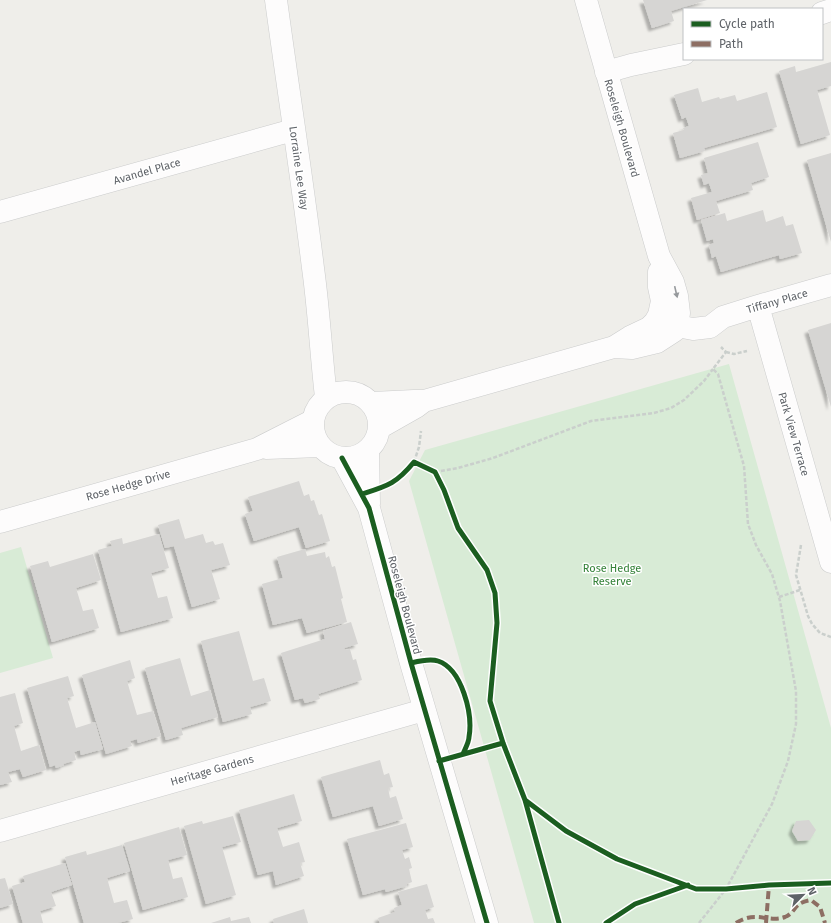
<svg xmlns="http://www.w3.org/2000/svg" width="831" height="923" font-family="'Fira Sans',sans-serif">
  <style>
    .green { fill: #d8ebd6 }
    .building { fill: #d6d5d3; filter: url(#shadow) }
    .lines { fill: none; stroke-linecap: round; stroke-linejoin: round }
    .minor-casing { stroke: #cbcccc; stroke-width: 23 }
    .path { stroke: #cacfcc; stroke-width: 2.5; stroke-dasharray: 4 2; stroke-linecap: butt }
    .minor { stroke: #fdfcfc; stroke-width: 22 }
    .quiet { stroke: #8d6e63; stroke-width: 4; stroke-dasharray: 8 4; stroke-linecap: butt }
    .cycleway-casing { stroke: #fff; stroke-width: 8 }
    .cycleway { stroke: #1b5e20; stroke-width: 5 }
    .oneway { fill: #96999c }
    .labels { text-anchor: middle; stroke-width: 3; stroke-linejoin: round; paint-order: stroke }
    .street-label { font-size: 11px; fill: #5f6368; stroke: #fff }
    .park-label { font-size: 11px; fill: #348238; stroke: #fff }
  </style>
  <defs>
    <filter id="shadow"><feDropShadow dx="-3.5" dy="3.5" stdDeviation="1" flood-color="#0004"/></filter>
  </defs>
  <rect width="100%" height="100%" fill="#efeeea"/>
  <path class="green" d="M729,364L831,728V923H534L409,481L425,450Z
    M21,547L53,658L0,673V553Z"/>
  <path class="building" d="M643,0H707L671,11L674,21L652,28Z
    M831,62V86L817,90L830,135L801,144L779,71L795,66L796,72Z
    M698,88L702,102L719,97L720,99L735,95L737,101L767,92L777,127L704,148L705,151L680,158L673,133L684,130L683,128L689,126L686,117L682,119L674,95Z
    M758,142L769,177L751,183L753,190L716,201L720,213L697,220L691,198L712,192L709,183L704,185L701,175L708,173L704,158Z
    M831,153V242L807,160Z
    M763,210L766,222L783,216L786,226L793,224L802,253L780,259L779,255L721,272L716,256L712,258L709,245L714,243L713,239L707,241L701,220L725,213L727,221Z
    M831,323V407L808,330Z
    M299,481L304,496L309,494L311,501L314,500L319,515L322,514L330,541L306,548L299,527L254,541L245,514L253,511L248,497Z
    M179,519L185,539L203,534L206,543L213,541L215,545L223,543L230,565L211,570L220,599L192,607L174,546L165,548L158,525Z
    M159,534L169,568L151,573L158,598L167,596L173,618L121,632L98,550L112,546L110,541L122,538L123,544Z
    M305,549L307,556L325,552L326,558L329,556L332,567L335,566L343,598L341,599L347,622L307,633L302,618L273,625L262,584L283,578L277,557Z
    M93,554L101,580L76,588L83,611L93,609L99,628L52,642L30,566L48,561L50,567Z
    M351,622L358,644L344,648L345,650L350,649L353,660L356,659L362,680L318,694L320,699L305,703L303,698L295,700L281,653L325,639L323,631Z
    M239,631L253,681L264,678L271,701L250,707L252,714L223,722L201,641Z
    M180,658L191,696L210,690L218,717L181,728L183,735L166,740L145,668Z
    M130,660L135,678L127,681L137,715L153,711L161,736L138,743L137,739L130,741L132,746L106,754L82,675Z
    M68,676L74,696L67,698L76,728L95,722L103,749L81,755L80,750L74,752L76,760L63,764L64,765L56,768L55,765L50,767L27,688Z
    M15,693L23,723L14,726L21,751L39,745L46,770L23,777L20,769L8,772L12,782L0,785V697Z
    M380,760L384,775L389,773L393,787L388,788L390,798L396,796L403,819L379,826L373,806L333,817L321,777Z
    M294,794L302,821L277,828L283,847L299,842L305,862L300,863L304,876L276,885L273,871L258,875L239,810Z
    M233,816L241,842L222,847L236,895L206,904L184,826L202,821L203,824Z
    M809,820L816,830L810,840L798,841L792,831L796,821Z
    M406,823L413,847L402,850L405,859L409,857L412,868L409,869L412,882L407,884V886L386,892L385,889L363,895L347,839Z
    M179,827L187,855L168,860L173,879L182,877L188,897L143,910L124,843Z
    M122,845L130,871L107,878L114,903L127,900L133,919L118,923H84L65,857L86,851L87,855Z
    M65,863L72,885L51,892L56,906L40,911L43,923H23L12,886L25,882L23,876Z
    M5,878L13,904L0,908V879Z
    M427,884L434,907L425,910L428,919L433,918L435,923H380L378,918L395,912L394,908L402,905L398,892Z
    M304,909L308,923H274L273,919Z
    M230,917L231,921L249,917L251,923H211Z"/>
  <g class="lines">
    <g class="minor-casing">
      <path id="minor" d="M276,0C288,89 302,178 313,268C319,311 321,354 326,397
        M586,0L659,256L673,282L677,296L679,313L677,326L674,331L657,342L632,348L614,347
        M822,13L831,10
        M606,72L631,65L684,54
        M0,212L293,130
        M758,306L831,562
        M665,318L677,326L693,329L710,327L723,317L758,306L831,285
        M313 425a33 33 0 1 1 66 0a33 33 0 1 1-66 0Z
        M372,403L414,401H424L614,347L630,337L649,328L655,322L659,315L662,301L659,287V272
        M379,428L416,407L424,401
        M266,448L320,446
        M368,450L369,504
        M342,458L369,508L411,663L487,923
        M0,522L257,449L312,421
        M0,831L424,710"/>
    </g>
    <path class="path" d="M726,352L734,354L747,351
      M414,462L419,447L421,431
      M435,472L458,468L493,458L591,421L654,413L671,408L684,400L704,381L713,369
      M801,545L796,575L808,616L812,624L820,633L831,637
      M779,597L800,590
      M699,923L726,889L772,804L788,761L796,724V691L780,601L772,574L756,545L748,524L744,466L718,374L713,369L726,352L721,347"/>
    <use href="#minor" class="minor"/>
    <path class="quiet" d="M736,923C756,910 768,923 785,917C797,912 792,903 811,900L820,907L825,923
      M766,923L769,885"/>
    <g class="cycleway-casing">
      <path id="cycleway" d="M342,458L369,508L411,663L487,923
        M362,494C387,486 396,484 414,462L435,472L444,490L458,528L487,570L495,593L497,623L490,701L503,743L525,800L566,831L617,859L696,889H726L769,885L831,883
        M411,663C419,661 430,658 438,661C462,669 473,714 469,737C469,742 465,749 463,754
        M439,761L503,743
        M525,800L559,923
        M606,923L635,904L688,885"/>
    </g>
    <use href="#cycleway" class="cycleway"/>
  </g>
  <defs><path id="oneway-solid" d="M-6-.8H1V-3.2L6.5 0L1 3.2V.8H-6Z"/></defs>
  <use class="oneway" href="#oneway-solid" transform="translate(676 292) rotate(77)"/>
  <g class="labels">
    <g class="street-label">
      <text transform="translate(622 128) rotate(74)" y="4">Roseleigh Boulevard</text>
      <text transform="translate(299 168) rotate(82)" y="4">Lorraine Lee Way</text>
      <text transform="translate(147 171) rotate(-16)" y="4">Avandel Place</text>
      <text transform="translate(777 301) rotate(-16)" y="4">Tiffany Place</text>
      <text transform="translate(794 434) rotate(74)" y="4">Park View Terrace</text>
      <text transform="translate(128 485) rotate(-16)" y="4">Rose Hedge Drive</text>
      <text transform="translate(405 605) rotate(75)" y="4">Roseleigh Boulevard</text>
      <text transform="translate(212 770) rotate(-16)" y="4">Heritage Gardens</text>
    </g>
    <g class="park-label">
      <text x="612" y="572">Rose Hedge<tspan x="612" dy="13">Reserve</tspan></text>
    </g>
  </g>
  <rect x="683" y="8" width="140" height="52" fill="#ffffff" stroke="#bfc1c3"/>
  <rect x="691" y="21" width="20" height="6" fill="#1b5e20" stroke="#bfc1c3"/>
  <text x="719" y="28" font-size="12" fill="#5f6368">Cycle path</text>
  <rect x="691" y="41" width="20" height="6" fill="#8d6e63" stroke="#bfc1c3"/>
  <text x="719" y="48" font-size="12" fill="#5f6368">Path</text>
  <g transform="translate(803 895) rotate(66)" stroke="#ffffff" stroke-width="3" paint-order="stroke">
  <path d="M0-3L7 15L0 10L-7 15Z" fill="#5f6368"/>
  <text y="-6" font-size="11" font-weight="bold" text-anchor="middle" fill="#5f6368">N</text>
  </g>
</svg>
